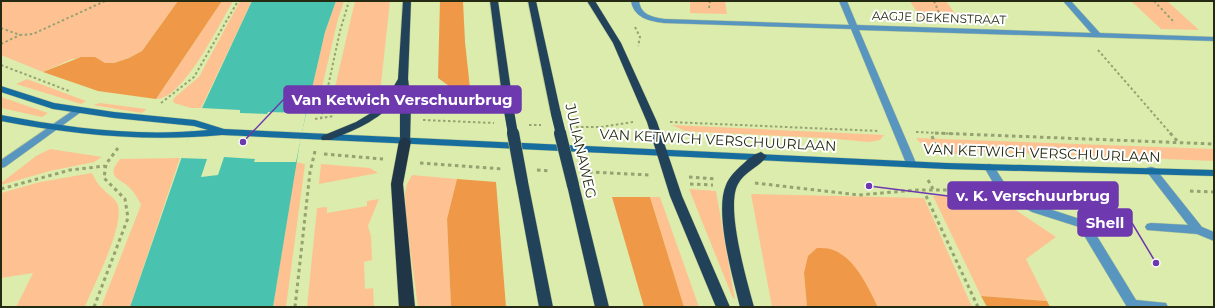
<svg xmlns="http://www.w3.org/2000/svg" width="1215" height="308" font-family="Montserrat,sans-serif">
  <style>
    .green { fill: #fec292 }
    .forest { fill: #ef9848 }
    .water { fill: #49c3af }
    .pier { fill: #dbecac }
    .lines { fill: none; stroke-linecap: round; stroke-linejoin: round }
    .service-casing { stroke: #bac990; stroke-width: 1 }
    .minor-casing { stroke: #bac990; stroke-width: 1 }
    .secondary-casing { stroke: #bac990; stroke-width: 1 }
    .trunk-casing { stroke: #bac990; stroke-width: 1 }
    .motorway-casing { stroke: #bac990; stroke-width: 1 }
    .path-far1 { stroke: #96a271; stroke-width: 2; stroke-dasharray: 2.5 2.5; stroke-linecap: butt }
    .path { stroke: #96a271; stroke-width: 3; stroke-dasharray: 3.5 3.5; stroke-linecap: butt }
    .service { fill: #5896c0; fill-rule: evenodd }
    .minor { fill: #5896c0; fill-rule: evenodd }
    .secondary { fill: #176d9e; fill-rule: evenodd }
    .trunk { fill: #224259; fill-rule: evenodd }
    .motorway { fill: #203646; fill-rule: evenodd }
    .trunk-bridge-far1-casing { stroke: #bac990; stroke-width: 10; stroke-linecap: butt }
    .trunk-bridge-casing { stroke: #bac990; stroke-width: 13; stroke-linecap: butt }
    .trunk-bridge-far1 { stroke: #224259; stroke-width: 10 }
    .trunk-bridge { stroke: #224259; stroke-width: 12 }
    .labels { text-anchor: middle; stroke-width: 4; stroke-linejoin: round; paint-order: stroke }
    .far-street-label { font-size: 12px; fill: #252b12; stroke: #fff }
    .street-label { font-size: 14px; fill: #252b12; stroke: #fff }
    .leader { fill: none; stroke: #6e38af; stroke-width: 1.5 }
    .callout-dot { fill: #6e38af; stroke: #fff; stroke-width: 1.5 }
    .callout { fill: #6e38af; stroke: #6e38af; stroke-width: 1.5 }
    .callout-label { font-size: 15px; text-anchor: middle; font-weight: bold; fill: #fff }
  </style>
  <rect width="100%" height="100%" fill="#dbecac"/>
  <path class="green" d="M1,1H178L142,51L129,58L114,63H105L94,57L72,59L43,72L1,55Z
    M222,1H233C220,23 183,100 156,99Z
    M240,1H252L201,108H191L174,103L173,100L175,97L199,77Z
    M336,1H344L338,19L317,108L313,113H306L325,32Z
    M355,1H390L380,93L375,101L370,107L363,110L330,109Z
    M690,1H725L727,14L690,13Z
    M910,1H946L961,22L922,21Z
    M1131,1H1167L1199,30L1161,29Z
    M27,79L86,101L81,104L16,84Z
    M1,97L48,113L42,117L1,108Z
    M100,103L146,109V110L141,113L93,105Z
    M672,125L884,135L880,140L869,142L824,138L699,132L685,131Z
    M916,138L1214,149V161L965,151C948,159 928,153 916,138Z
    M50,149L102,157L94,162L50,171L1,185V183L36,156Z
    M180,158L130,307H101L141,205C138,199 135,193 130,188C119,177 105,178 120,159Z
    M296,162L305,164L286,307H273Z
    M321,164L370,168L378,173L319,184Z
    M92,173C95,179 98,185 104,190C108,195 114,197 117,203C127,222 93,286 85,307H16L33,273L1,278V193L40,182Z
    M412,175L457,179L447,219L451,307H418L406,219L405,193L407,184Z
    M689,189L716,191L735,300L732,296Z
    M751,194L924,198L972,307H878L866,284L804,273L807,307H772Z
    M993,195L1056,237L1026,259L1047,301L981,296L933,196Z
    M650,197H660L699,307H684Z
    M379,199L368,226L371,236L372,260L364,262L365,289L373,288L374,307H307L317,208L327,207V213L367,206V201Z"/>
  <path class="forest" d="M178,1H222L156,99L98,91L43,72L81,57H95L105,63H114L129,58L142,51Z
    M440,1H463L465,42L472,107H450L449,86L438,78Z
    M457,179L496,182L506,307H451L447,219Z
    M612,197H650L684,307H644Z
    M817,248C822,248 828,248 833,250C855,258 868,287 878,307H807L804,273L808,256Z
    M981,296L1047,301L1050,307H987Z"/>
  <path class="water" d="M252,1H336L325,32L301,136L273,307H130L189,136Z"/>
  <path class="pier" d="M201,108L240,110V113L267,114L268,112L306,113L296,162H254L255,159L224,157L218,175L201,177L207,159L180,158Z"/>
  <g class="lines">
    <g class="service-casing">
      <path id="service" d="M989,164L993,165L1007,187L1040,206L1083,220L1112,222L1114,225L1112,228H1092L1136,300L1166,303L1168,307H1127L1079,227L1032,212L999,193L984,167Z
        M1151,167L1155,168L1202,227L1214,232V241L1197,234L1147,230L1145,227L1147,224L1151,223L1188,225L1147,172L1146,170L1147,168Z"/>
    </g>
    <g class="minor-casing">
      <path id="minor" d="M631,1H639C641,15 652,17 664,19L849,25L839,1H847L857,25L1091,33L1063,1H1071L1100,33L1214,37V41L859,30L916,163L911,166L906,163L851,29L664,23C649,21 634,18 631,1Z
        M78,107L83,110L81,112L5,167L1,168V160Z"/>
    </g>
    <g class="secondary-casing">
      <path id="secondary" d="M1,86L54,103L114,112L195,120L224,129L946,163L1214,170V176L946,169L222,135C147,142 75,135 1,121V115C69,128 138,137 208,130L194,126L114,118L53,109L1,92Z"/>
    </g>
    <g class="trunk-casing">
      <path id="trunk" d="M403,1H411L408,79L411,102L410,141L405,144L400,141V93C384,119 357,129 330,140H322L321,138L322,136L356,122L371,113L384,101L391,91L398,79Z
        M490,1H498L514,111L509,114L504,111Z
        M528,1H536L561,114L560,116L556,117L551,114Z
        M587,1H595L621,43L657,122L682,196L730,307H716L670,196L647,122L613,43Z
        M761,152L767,156C760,167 745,171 738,184C725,207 747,281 754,307H740C733,278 714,212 726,185C729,177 736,170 743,164C748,159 754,154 761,152Z
        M522,178L528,182L553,307H539L516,182Z
        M573,181L579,185L609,307H595L567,185Z"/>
    </g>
    <g class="motorway-casing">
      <path id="motorway" d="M405,137L411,141L403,184L415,307H399L391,184L399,141Z"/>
    </g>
    <path class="path-far1" d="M934,1L940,15
      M1154,1L1174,22
      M709,8L710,1
      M635,27L640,37L638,46
      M1,28L20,35L33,34L105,1
      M1,44L20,35
      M1098,50L1171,134
      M1,65L69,91
      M161,103L194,77L238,1
      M315,119L334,116
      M321,119L340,31L349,1
      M423,120L494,123
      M670,122L879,131
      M529,125H541
      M576,127H601L633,122
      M916,132L959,134"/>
    <path class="path" d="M935,133L1214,144
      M1170,133L1179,143
      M932,136L938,151
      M324,154L383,159
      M420,163L502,169
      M537,170L550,171
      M589,172L650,175
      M689,177L716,179
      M928,180L933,189
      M755,183L859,195L917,190H983
      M690,184L713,185
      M1,189L70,170L105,166
      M1036,189L1095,187
      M1190,191L1214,192
      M926,196L978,307
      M94,307L128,218L125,199L104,178L106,164L118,148
      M295,307L310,172L315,151"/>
    <use href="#service" class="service"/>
    <use href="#minor" class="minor"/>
    <use href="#secondary" class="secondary"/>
    <use href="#trunk" class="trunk"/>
    <use href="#motorway" class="motorway"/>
    <g class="trunk-bridge-far1-casing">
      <path id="trunk-bridge-far1" d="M509,111L513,134
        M556,114L561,134"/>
    </g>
    <g class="trunk-bridge-casing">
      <path id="trunk-bridge" d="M513,133L522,182
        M560,133L573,185"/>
    </g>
    <use href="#trunk-bridge-far1" class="trunk-bridge-far1"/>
    <use href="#trunk-bridge" class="trunk-bridge"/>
  </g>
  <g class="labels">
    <g class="far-street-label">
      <text transform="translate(939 18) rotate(2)" y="4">AAGJE DEKENSTRAAT</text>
    </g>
    <g class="street-label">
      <text transform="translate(718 140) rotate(3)" y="5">VAN KETWICH VERSCHUURLAAN</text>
      <text transform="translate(581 151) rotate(77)" y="5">JULIANAWEG</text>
      <text transform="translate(1042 153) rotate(2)" y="5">VAN KETWICH VERSCHUURLAAN</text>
    </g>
  </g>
  <path class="leader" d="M243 142L284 99M869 186L948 196M1156 263L1132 223"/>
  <g class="callout-dot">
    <circle cx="243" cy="142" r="4"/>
    <circle cx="869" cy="186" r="4"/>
    <circle cx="1156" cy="263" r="4"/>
  </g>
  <g class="callout">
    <rect x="284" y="86" width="237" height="27" rx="4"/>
    <rect x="948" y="182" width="170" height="27" rx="4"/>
    <rect x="1078" y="209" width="54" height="27" rx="4"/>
  </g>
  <g class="callout-label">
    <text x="402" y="105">Van Ketwich Verschuurbrug</text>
    <text x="1033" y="201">v. K. Verschuurbrug</text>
    <text x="1105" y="228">Shell</text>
  </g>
  <rect width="1215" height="308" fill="none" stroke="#252b12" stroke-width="4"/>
</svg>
